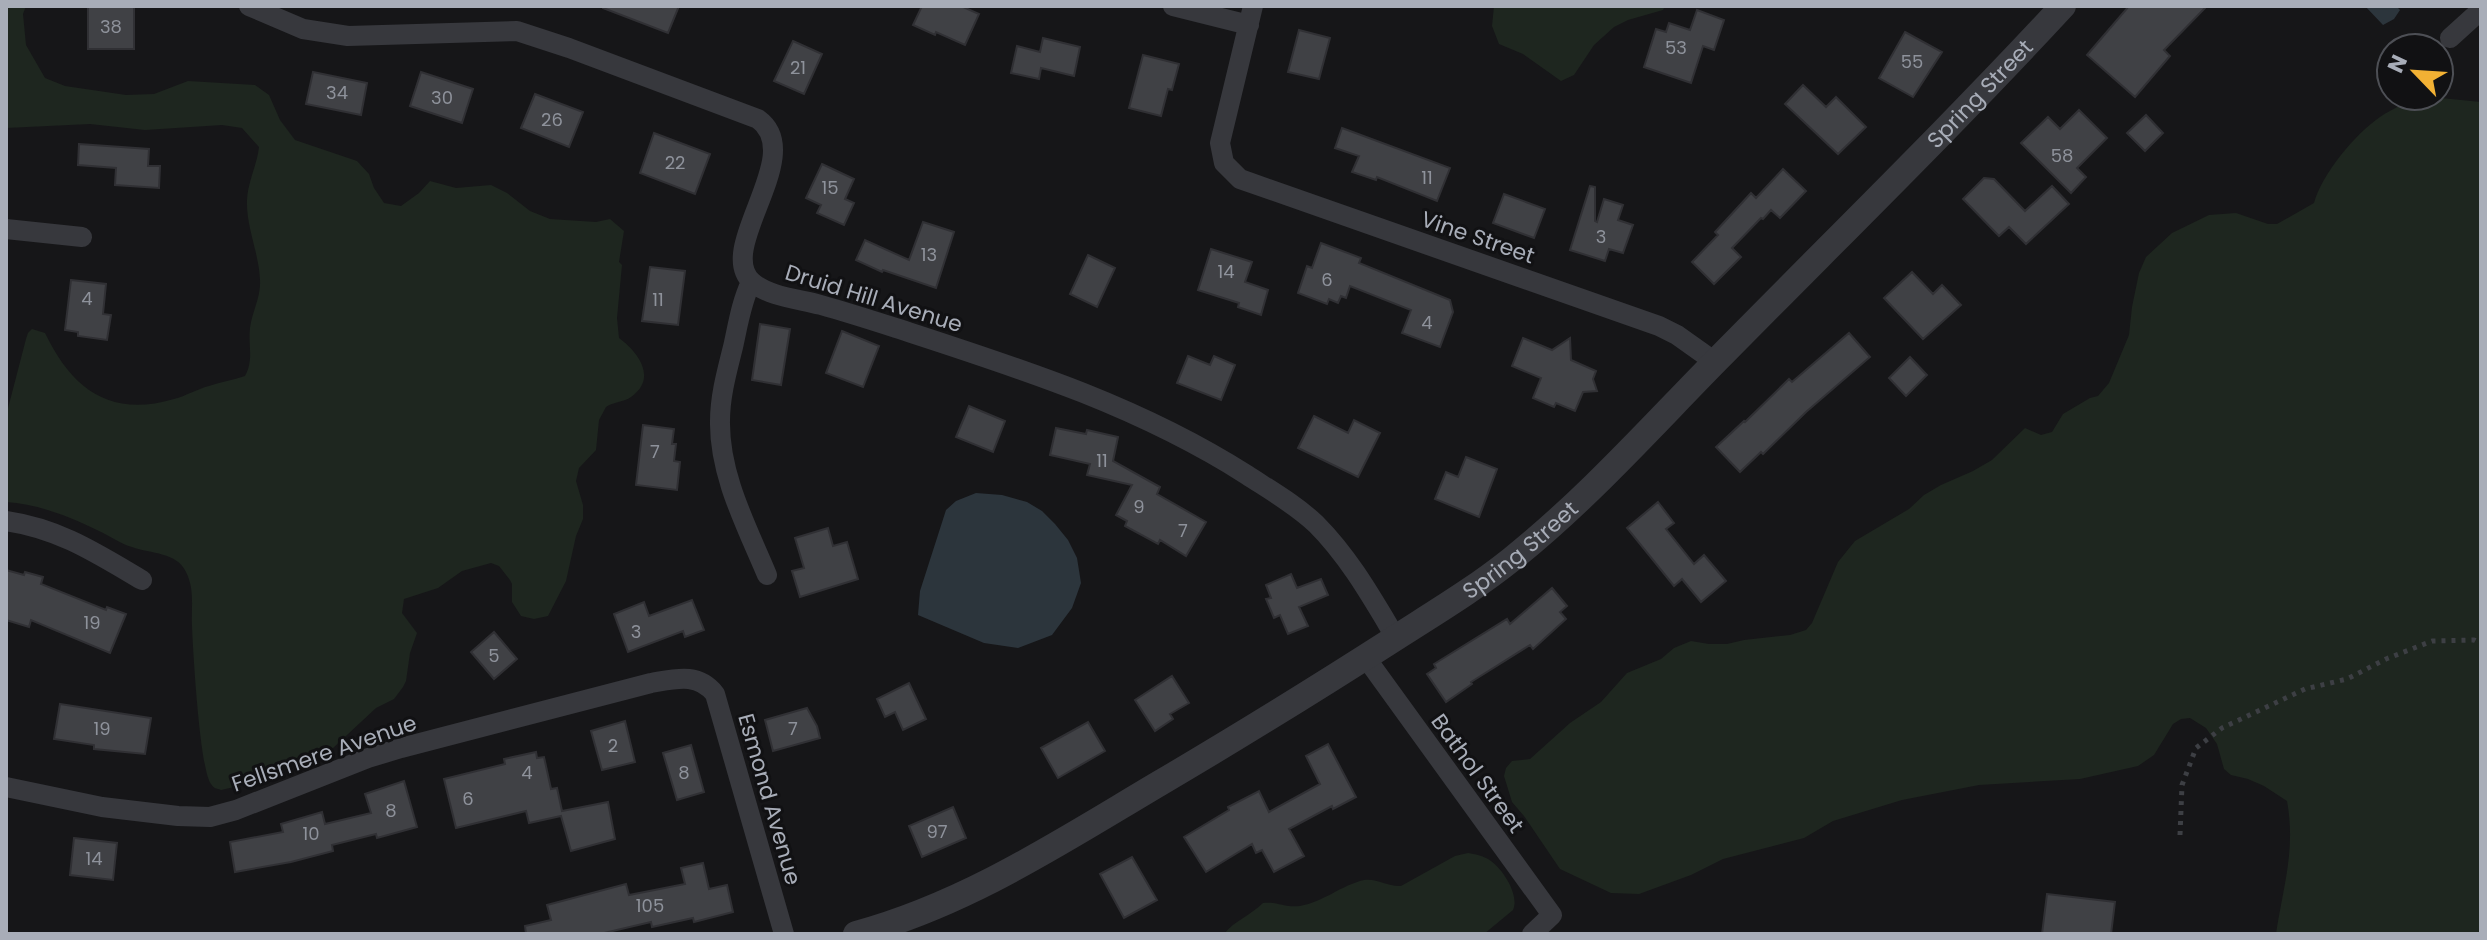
<svg xmlns="http://www.w3.org/2000/svg" width="2487" height="940" font-family="Poppins,sans-serif">
  <style>
    .green { fill: #1e261f }
    .water { fill: #2c353c }
    .building { fill: #404145; stroke: #303034; stroke-width: 2 }
    .lines { fill: none; stroke-linecap: round; stroke-linejoin: round }
    .path { stroke: #3d3f44; stroke-width: 5; stroke-dasharray: 4 6; stroke-linecap: butt }
    .minor { stroke: #37383d; stroke-width: 20 }
    .tertiary { stroke: #37383d; stroke-width: 26 }
    .labels { text-anchor: middle; stroke-width: 6; stroke-linejoin: round; paint-order: stroke }
    .number-label { font-size: 18px; fill: #8e929b }
    .street-label { font-size: 22px; fill: #a8adb8; stroke: #111113 }
  </style>
  <rect width="100%" height="100%" fill="#161618"/>
  <path class="green" d="M6,6H26L23,14L26,45L45,78L65,86L126,95L154,94L188,81L255,85L269,95L280,120L295,140L357,161L369,174L374,188L384,203L401,206L419,193L430,181L456,188L491,185L507,193L530,211L550,219L596,222L610,219L624,231L619,262L622,265L617,318L619,338C638,352 658,378 631,397C624,402 613,402 606,407L599,420L596,450L579,468L576,481L583,505V519L576,536L566,581L548,616L534,619L521,616L512,602V584L510,580L499,566L491,563L462,571L438,588L404,599L402,613L417,633L410,653L406,681L403,687L394,699L376,708L333,748L328,752L287,762L234,787L221,790C216,788 214,789 211,784C200,770 193,651 192,626C191,607 195,590 186,572C177,552 151,554 132,547C121,544 110,536 99,531C71,517 38,504 6,502V416L26,339L28,333L32,329L45,333C72,389 110,418 174,399C186,396 197,389 209,386C221,382 233,380 245,376C254,360 248,346 250,328C252,312 261,297 260,280C259,253 246,227 247,200C248,181 257,165 259,147L242,128L222,125L145,130L90,124L6,128Z
    M1494,6H1665L1663,10L1628,20L1614,27L1594,45L1574,75L1561,81L1523,54L1499,44L1492,26Z
    M2421,96L2481,102V934H2276C2283,887 2296,850 2287,801L2264,786L2248,779L2231,775L2224,769L2217,744L2206,728L2190,718L2181,719L2173,724L2154,755L2138,766L2080,779L1979,785L1902,800L1833,821L1804,838L1723,859L1691,875L1639,894L1611,893L1560,869L1524,816L1512,802L1504,776L1506,768L1512,761L1530,759L1570,723L1601,702L1627,673L1661,659L1674,648L1691,641L1709,644H1727L1744,640L1790,635L1806,630L1812,623L1838,562L1855,541L1909,509L1924,495L1941,485L1973,471L1992,460L2025,428L2041,435L2052,432L2063,414L2090,398L2098,396L2109,383L2129,335L2132,307L2139,273L2146,257L2172,233L2209,215L2236,213L2268,224H2277L2314,203C2322,174 2355,134 2380,117C2393,108 2407,103 2421,96Z
    M1468,853C1475,854 1483,856 1488,859C1502,867 1520,895 1513,910L1484,934H1224C1234,921 1251,915 1263,903C1276,901 1286,908 1300,906C1323,902 1342,885 1364,880C1377,878 1388,887 1401,886L1455,856Z"/>
  <path class="water" d="M2365,6H2396L2400,10L2394,19L2383,25Z
    M976,493L1002,495L1027,502L1042,511L1055,524L1068,540L1077,558L1081,583L1072,608L1052,635L1018,648L984,643L918,615L920,591L946,510L956,501Z"/>
  <path class="building" d="M88,6H134V49H88Z
    M603,6H679L668,33L603,8Z
    M922,6H961L979,14L965,45L936,32L935,35L913,25Z
    M2129,6H2207L2164,50L2170,56L2135,97L2087,55Z
    M1697,10L1724,20L1714,50L1703,46L1691,83L1644,67L1656,29L1666,32L1669,23L1690,30Z
    M1299,30L1330,38L1319,79L1288,72Z
    M1905,32L1942,52L1913,97L1879,78Z
    M1043,38L1080,47L1074,76L1041,68L1039,79L1011,73L1017,46L1040,52Z
    M793,41L822,54L804,94L774,81Z
    M1143,55L1179,64L1172,90L1168,89L1161,116L1129,108Z
    M313,72L367,83L361,115L306,104Z
    M421,72L473,89L462,123L410,106Z
    M1803,85L1826,107L1836,97L1866,127L1838,154L1785,104Z
    M535,94L583,112L569,147L521,128Z
    M2079,110L2107,138L2077,168L2086,177L2071,193L2021,143L2048,117L2060,129Z
    M2146,115L2163,133L2145,151L2127,133Z
    M1342,128L1450,168L1437,201L1377,177L1376,180L1352,172L1359,156L1335,148Z
    M654,133L710,154L695,194L640,173Z
    M79,144L149,149L148,166H160L159,188L115,185L116,168L78,165Z
    M822,164L854,179L845,199L854,203L844,225L817,213L821,205L806,198Z
    M1783,169L1806,191L1780,218L1771,210L1763,219L1761,218L1732,248L1741,257L1714,284L1692,262L1718,235L1715,232L1751,193L1756,198Z
    M1984,178L1994,179L2025,211L2052,186L2069,204L2026,244L2009,227L1999,236L1963,199Z
    M1590,186L1595,187V221L1597,222L1604,199L1623,205L1618,220L1633,225L1623,253L1609,249L1605,261L1570,250Z
    M1504,194L1545,209L1534,238L1493,223Z
    M923,222L954,232L936,288L883,270L882,272L856,260L865,240L909,260Z
    M1321,243L1361,258L1359,263L1450,300L1453,312L1440,347L1402,333L1411,310L1350,286L1346,298L1341,296L1338,303L1329,299L1327,304L1298,293L1307,266L1312,268Z
    M1211,249L1252,262L1245,282L1268,290L1261,315L1238,307L1239,303L1198,290Z
    M1088,255L1115,268L1097,307L1070,294Z
    M650,267L685,271L678,325L642,321Z
    M1912,272L1933,294L1942,285L1961,305L1923,339L1884,298Z
    M71,280L106,284L103,314L111,315L107,340L78,336V332L65,330Z
    M760,324L790,329L781,385L752,380Z
    M842,331L879,346L863,387L826,373Z
    M1849,333L1870,357L1806,412L1763,454L1761,452L1740,472L1716,447L1744,421L1745,422L1789,379L1792,382Z
    M1523,338L1552,350L1570,338L1571,360L1596,371L1593,379L1597,391L1583,392L1575,411L1556,403L1554,407L1533,398L1541,378L1512,366Z
    M1188,356L1210,365L1214,356L1235,365L1221,400L1177,383Z
    M1910,357L1927,375L1906,396L1889,378Z
    M969,406L1005,421L993,452L956,437Z
    M1314,416L1348,433L1354,420L1380,433L1358,477L1298,448Z
    M643,425L674,429L672,444H676L674,461L680,462L677,490L636,485Z
    M1056,428L1086,434L1087,430L1118,437L1113,461L1160,487L1157,494L1206,522L1186,556L1160,540L1158,544L1125,526L1127,521L1116,515L1132,485L1087,475L1090,464L1050,455Z
    M1466,457L1497,469L1479,517L1435,499L1446,472L1458,477Z
    M1658,502L1674,523L1666,529L1694,564L1704,555L1726,581L1701,602L1682,579L1674,586L1627,528Z
    M828,528L833,546L847,542L858,579L800,597L792,571L804,568L795,538Z
    M6,570L24,575L25,572L43,577L41,584L106,610L107,607L126,614L110,653L31,620L29,627L6,620Z
    M1291,574L1297,588L1321,579L1328,595L1299,607L1308,626L1288,634L1280,615L1274,618L1266,599L1271,598L1266,585Z
    M1552,588L1567,606L1560,612L1566,619L1533,649L1530,645L1471,682L1472,684L1446,702L1427,674L1436,668L1434,664L1507,619L1510,624Z
    M692,600L704,630L685,637L683,631L628,652L614,614L644,602L649,616Z
    M494,632L517,659L494,679L471,652Z
    M1172,676L1189,703L1170,714L1173,719L1155,731L1135,700Z
    M909,683L926,719L903,730L895,712L885,717L877,699Z
    M60,704L151,718L145,754L94,749V745L54,739Z
    M807,708L817,726L820,738L773,751L765,720Z
    M625,721L635,762L602,770L591,731Z
    M1088,722L1105,751L1058,778L1041,748Z
    M1328,744L1356,797L1333,809L1332,806L1289,829L1304,856L1274,872L1262,850L1256,853L1252,844L1206,872L1184,837L1229,810L1228,807L1259,791L1269,812L1320,784L1306,756Z
    M691,745L704,792L677,800L663,753Z
    M536,752L537,758L544,757L551,789L557,788L562,811L608,802L615,839L571,851L561,816L529,823L526,811L456,828L444,779L505,764L504,759Z
    M404,781L417,827L377,838L376,834L332,845L333,851L291,862L235,872L230,842L283,832L281,824L322,812L325,824L371,813L365,794Z
    M953,807L966,838L922,857L909,826Z
    M74,838L117,843L113,880L70,875Z
    M1132,857L1157,900L1124,918L1100,874Z
    M703,863L709,889L727,885L733,912L694,922L693,918L652,927L651,922L600,934H526L525,926L551,920L547,905L626,884L629,895L685,884L681,868Z
    M2047,894L2115,902L2111,934H2042Z"/>
  <g class="lines">
    <path class="path" d="M2180,835L2182,785L2196,748L2222,728L2305,689L2347,679L2386,659L2432,641L2474,640L2481,644"/>
    <path class="minor" d="M249,6L303,29L348,36L517,31L569,48L758,119C808,155 714,248 752,282C769,297 800,299 821,305C846,312 871,320 896,328C1019,368 1137,405 1247,475C1270,490 1296,505 1316,524C1349,557 1372,598 1396,638
      M1173,6L1249,25
      M1253,6L1220,143L1224,163L1240,179L1659,326L1677,335L1715,362
      M2450,38L2481,10
      M6,229L82,237
      M751,282C741,303 738,325 733,347C727,371 720,396 720,421C719,475 747,527 767,575
      M6,521C60,529 96,553 142,580
      M1366,658L1552,915L1532,934
      M6,787L102,807L178,816L210,817L236,810L368,758L401,748L651,683C675,679 698,672 715,694L784,934"/>
    <path class="tertiary" id="s1" d="M856,934C967,904 1062,841 1160,783C1240,736 1319,687 1397,637C1436,612 1476,588 1512,559C1587,499 1650,428 1717,360C1833,242 1951,127 2063,6"/>
  </g>
  <g class="labels">
    <g class="number-label">
      <text x="111" y="33">38</text>
      <text x="1676" y="54">53</text>
      <text x="1912" y="68">55</text>
      <text x="798" y="74">21</text>
      <text x="337" y="99">34</text>
      <text x="442" y="104">30</text>
      <text x="552" y="126">26</text>
      <text x="2062" y="162">58</text>
      <text x="675" y="169">22</text>
      <text x="1427" y="184">11</text>
      <text x="830" y="194">15</text>
      <text x="1601" y="243">3</text>
      <text x="929" y="261">13</text>
      <text x="1226" y="278">14</text>
      <text x="1327" y="286">6</text>
      <text x="87" y="305">4</text>
      <text x="658" y="306">11</text>
      <text x="1427" y="329">4</text>
      <text x="655" y="458">7</text>
      <text x="1102" y="467">11</text>
      <text x="1139" y="513">9</text>
      <text x="1183" y="537">7</text>
      <text x="92" y="629">19</text>
      <text x="636" y="638">3</text>
      <text x="494" y="662">5</text>
      <text x="102" y="735">19</text>
      <text x="793" y="735">7</text>
      <text x="613" y="752">2</text>
      <text x="527" y="779">4</text>
      <text x="684" y="779">8</text>
      <text x="468" y="805">6</text>
      <text x="391" y="817">8</text>
      <text x="937" y="838">97</text>
      <text x="311" y="840">10</text>
      <text x="94" y="865">14</text>
      <text x="650" y="912">105</text>
    </g>
    <g class="street-label">
      <text dy="8" stroke="none"><textPath href="#s1" startOffset="1418">Spring Street</textPath></text>
      <text transform="translate(1478 237) rotate(19)" y="8">Vine Street</text>
      <text transform="translate(874 298) rotate(17)" y="8">Druid Hill Avenue</text>
      <text dy="8" stroke="none"><textPath href="#s1" startOffset="770">Spring Street</textPath></text>
      <text transform="translate(324 753) rotate(-19)" y="8">Fellsmere Avenue</text>
      <text transform="translate(1478 773) rotate(54)" y="8">Bathol Street</text>
      <text transform="translate(770 799) rotate(74)" y="8">Esmond Avenue</text>
    </g>
  </g>
  <rect width="2487" height="940" fill="none" stroke="#a8adb8" stroke-width="16"/>
  <g transform="translate(2415 72) rotate(295)"><circle r="38" fill="#111113" stroke="#4d4f55" stroke-width="2"/>
  <path d="M0-6L14 30L0 20L-14 30Z" fill="#f2b134"/>
  <text y="-12" font-size="22" font-weight="bold" text-anchor="middle" fill="#a8adb8">N</text>
  </g>
</svg>
